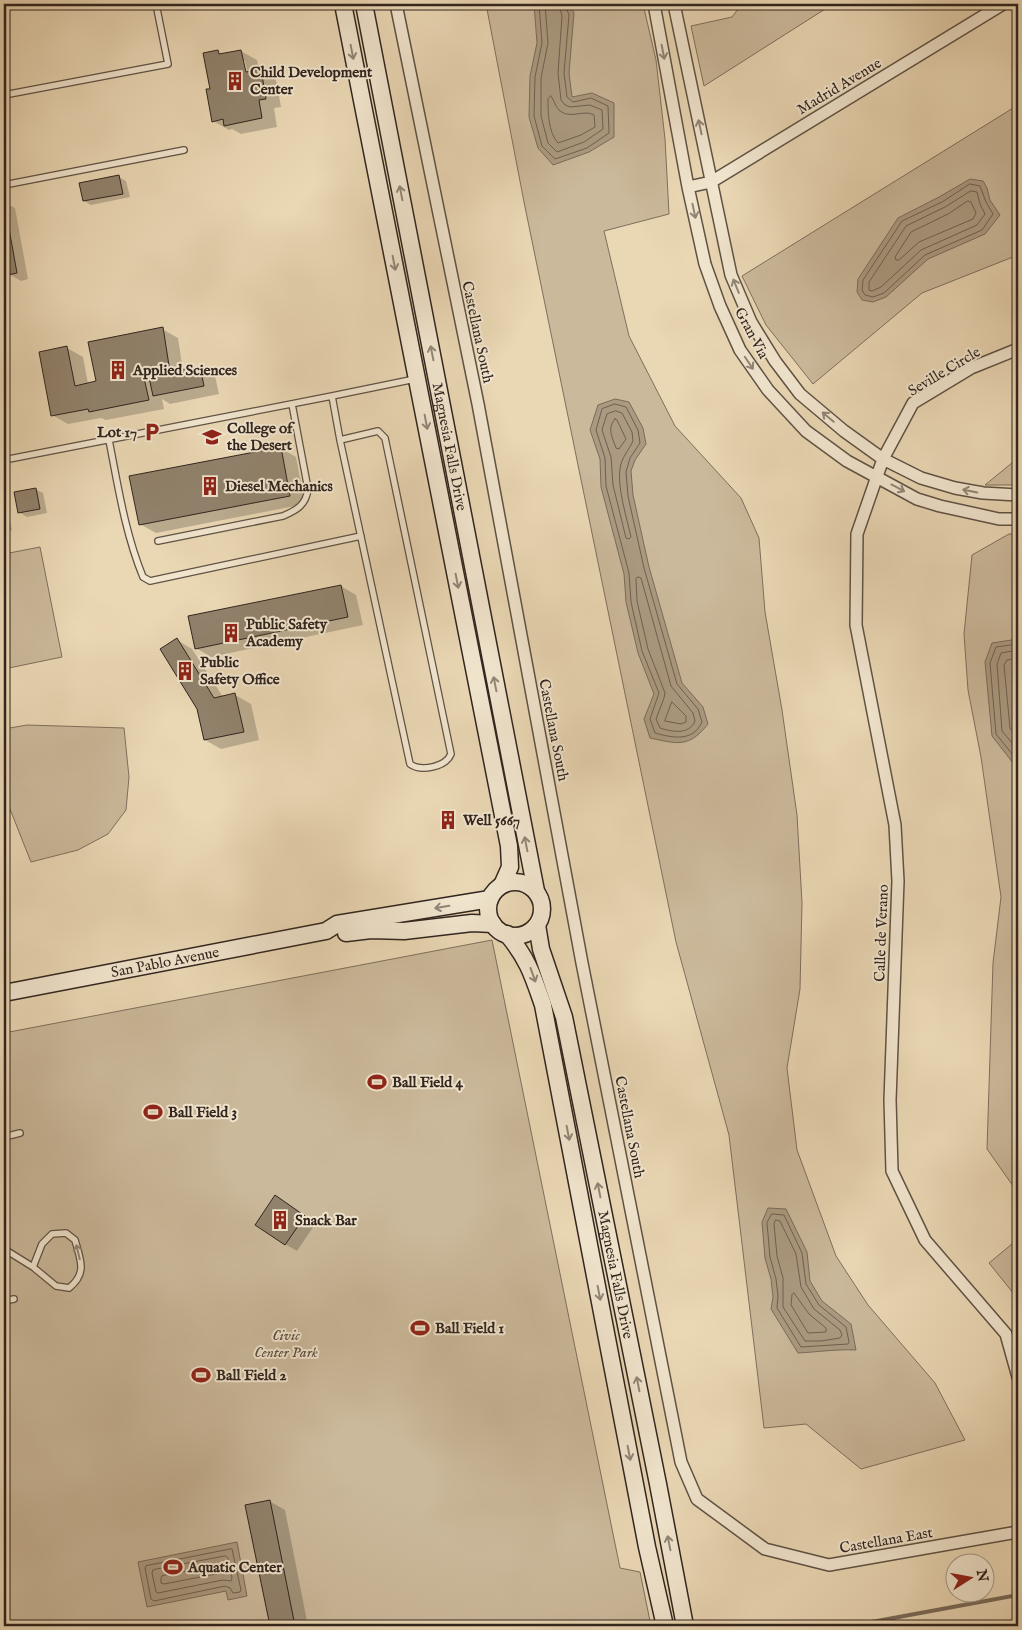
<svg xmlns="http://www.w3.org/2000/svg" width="1022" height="1630" font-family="'IM FELL English',serif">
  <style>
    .green { fill: #cbb99b; stroke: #7e6f5d }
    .water { fill: #ab9a81; stroke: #7a6b5a }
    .shadow { fill: #0003; fill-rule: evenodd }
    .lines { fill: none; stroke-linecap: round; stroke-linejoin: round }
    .shore { stroke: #6e6050; stroke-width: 1 }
    .stream { stroke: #7a6b5a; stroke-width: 4 }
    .building { fill: #91826c; stroke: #31251f }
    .lane-casing { stroke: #5f5244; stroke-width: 8 }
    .street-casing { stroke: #5f5244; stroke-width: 14 }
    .secondary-casing { stroke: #31251f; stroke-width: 19 }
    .lane { stroke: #f1e5ce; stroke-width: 5.5 }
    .street { stroke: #f1e5ce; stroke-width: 11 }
    .secondary { stroke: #f1e5ce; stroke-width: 16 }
    .oneway { stroke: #918576 }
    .labels { text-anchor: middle; stroke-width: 4; stroke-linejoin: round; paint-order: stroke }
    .poi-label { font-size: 15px; font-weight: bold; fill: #31251f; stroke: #f1e5ce; text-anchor: start }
    .street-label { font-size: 15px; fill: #31251f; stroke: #f1e5ce }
    .park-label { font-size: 15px; font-style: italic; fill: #584a3e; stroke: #f1e5ce }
  </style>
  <rect width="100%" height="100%" fill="#ead7b4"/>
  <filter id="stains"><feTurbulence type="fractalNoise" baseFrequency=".004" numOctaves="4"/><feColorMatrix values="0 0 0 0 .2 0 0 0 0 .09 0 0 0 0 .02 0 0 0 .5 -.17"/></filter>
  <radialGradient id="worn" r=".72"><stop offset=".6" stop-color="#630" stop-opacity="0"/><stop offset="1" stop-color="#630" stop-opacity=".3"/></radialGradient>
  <path class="green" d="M486,4H643L656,60L665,139L669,214L604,231L629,336L675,426L741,498L759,538L765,612L782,710L797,815L802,903L800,989L787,1068L797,1150L836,1256L868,1305L935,1383L965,1440L861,1469L806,1424L764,1428L729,1135L676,942L524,202Z
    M742,4H833L704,86L691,26L732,17Z
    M1018,105V255L922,293L813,384L766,325L742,276Z
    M1018,458V485H985Z
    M1009,534H1018V1193L987,1149L993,963L1001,897L981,757L968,690L964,634L972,555Z
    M40,547L62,657L4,669V554Z
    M27,725L124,728L129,777L126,810L108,834L78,850L31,862L4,794V729Z
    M492,940L620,1568L640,1572L651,1626H4V1033Z
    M1018,1239V1299L989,1263Z"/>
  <path class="water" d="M534,4H569L574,13L569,73L572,97L592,93L614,103V137L589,152L553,165L538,148L529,117L530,76L537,43Z
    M970,179L983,181L987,188L990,200L1000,215L985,234L928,259L886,297L873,302L862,300L857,292L858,279L898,218L939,197Z
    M615,399L629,402L643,428L646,444L635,460L631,471L633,495L649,567L682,683L703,707L708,724C689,748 678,744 650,738L644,719L654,694L638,653L626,602L624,574L601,487L600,459L590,430L598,405Z
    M1018,639V760L1013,763L992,736L985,662L992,643Z
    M768,1208L786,1209L807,1252L810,1281L822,1301L851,1324L856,1350C836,1349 818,1352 798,1353L771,1309L773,1297L771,1279L765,1258L762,1222Z
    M237,1542L247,1596L228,1600L226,1591L147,1607L138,1562Z"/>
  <path class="shadow" d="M4,4H5L7,14H4Z
    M241,51L257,60L259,71L276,80L281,107L274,108L277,127L241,134L232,129L229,130L213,121L211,90L218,52L223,55ZM242,61H245L249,78L246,79Z
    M119,177L126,181L130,197L91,205L84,201Z
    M4,202L15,208L28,279L21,281L9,274L4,275Z
    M162,329L178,338L183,371L200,367L215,376L219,394L170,404L162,399L164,409L106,420L101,418L68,424L52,415L67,348L83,357L88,384L98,382Z
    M280,448L296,457L305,504L156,533L140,524Z
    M35,489L43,493L47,513L27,517L19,512Z
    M4,502L6,503L12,530L4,532Z
    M341,586L356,595L363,625L211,657L196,648Z
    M177,640L192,649L223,697L235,695L251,704L259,740L221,749L205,740L198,709Z
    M451,817L455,818L456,824L449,825L446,823Z
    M275,1197L316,1223L297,1251L285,1244Z
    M269,1501L285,1510L308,1626H271L247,1506Z"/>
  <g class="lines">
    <path class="shore" d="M539,4L542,43L535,77L534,116L542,146L555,159L587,148L609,133L608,106L591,98L573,102L567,97L564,73L569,15L565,4
      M545,4L548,43L541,78V116L548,143L557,152L584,142L603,129L602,110L590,105L570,107L565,105L561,100L558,73L562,16L559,4
      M551,96C554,100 555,106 559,110C570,120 583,109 594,115L595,127L581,135L558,143C548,132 548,112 548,99Z
      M970,184L980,186L986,202L993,214L982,230L925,255L884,293L873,297L865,295L862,290L863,280L902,221L942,202Z
      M971,191L977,192L980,204L985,214L977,225L921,250L881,287L872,291L869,290V282L906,226L945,207Z
      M968,201L971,202L976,213L973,219L919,242L899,260H896L895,257L911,232L948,214Z
      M615,404L626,407L638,430L640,443L630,458L626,472L628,496L644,568L677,684L698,709L702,722C693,742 673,738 655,733L650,719L659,693L642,651L631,602L629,573L606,486L605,458L596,430L602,409Z
      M616,411L622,413L632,432L633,441C629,450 621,458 620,469C617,487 627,519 631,537L629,539L626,538L613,485L611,457L602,430L607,414Z
      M615,419L617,420L626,439L619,449L616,448C612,437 607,428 615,419Z
      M638,577L641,578L671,686L693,713L695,721C689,735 673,732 660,728L656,719L664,698L665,693L648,649L637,601L636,579Z
      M1018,644L996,647L990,663L996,734L1013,755L1018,756
      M1018,650L1001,653L997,664L1002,731L1018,750
      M1018,658L1007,660L1004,665L1010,728L1018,739
      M672,702L686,716V722L681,724L665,721Z
      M772,1214L784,1215L802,1253L806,1284L819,1305L846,1327L849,1342L848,1344L801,1347L777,1308L778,1296L776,1279L770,1257L767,1223Z
      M776,1220L780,1221L796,1254L801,1287L814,1309L840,1330L842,1335L840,1338L821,1341H805L783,1307V1278L777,1256L774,1224Z
      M794,1293L809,1314L826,1328V1332L808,1333L791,1305L792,1295Z
      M232,1549L241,1590L240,1592L233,1593L230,1588L225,1586L154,1601L151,1599L145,1568L146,1566Z
      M226,1556L228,1558L232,1578L231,1581L223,1580L158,1593L156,1592L152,1573L153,1570Z
      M220,1565L223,1570L221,1573L164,1584L161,1583V1578L162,1576Z"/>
    <path class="stream" d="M850,1626L1018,1595"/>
  </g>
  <path class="building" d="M218,50L219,54L241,50L246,72L261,69L266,99L259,100L262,118L224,126L223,119L212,122L206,89H210L203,53Z
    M119,175L123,194L83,201L79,183Z
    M4,201L17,273L8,275L6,266H4Z
    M163,327L170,372L200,366L204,386L153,396L147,368L142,369L149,400L89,412L88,409L51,416L39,352L67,346L75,386L96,381L88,342Z
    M281,447L290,496L139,525L129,476Z
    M36,488L40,509L18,513L14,492Z
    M341,585L348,617L195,649L188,616Z
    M177,638L214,698L235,693L244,732L204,740L197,709L160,649Z
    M452,815L453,823L445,824L444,817Z
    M275,1195L305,1216L285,1245L255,1225Z
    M270,1500L295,1626H270L245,1505Z"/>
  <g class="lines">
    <g class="lane-casing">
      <path id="lane" d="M4,95L168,64L156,4
        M4,185L184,150
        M109,440C118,486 125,533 143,577L150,581L361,536
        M340,440L378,431L385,438L451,754C446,767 421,772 410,764L340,440L332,396L415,379
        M4,460L332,396
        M158,541L283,516C297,510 306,505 308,489L292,404
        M4,1137L20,1133
        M4,1249L33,1267L42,1244L52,1234L66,1233L75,1240C80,1259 88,1273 69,1288L56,1286L33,1267
        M4,1301L14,1299"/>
    </g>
    <g class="street-casing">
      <path id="street" d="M396,4L478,404L582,963L681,1462L697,1499L765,1549L829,1565L1018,1532
        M654,4L688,187L705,264L720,306L740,350L768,390L806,431L847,461L917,499L940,506L999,519H1018
        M674,4L731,275L751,322L775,361L800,394L844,431L883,459L921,478L955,488L983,493L1018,495
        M688,187L711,182L1003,4
        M1018,349L971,368L913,403L883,459L857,534L856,625L895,825L898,881L890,1100L892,1171L925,1240L1006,1334L1018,1377"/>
    </g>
    <g class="secondary-casing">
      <g id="secondary">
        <path d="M343,4L509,846L510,867L502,885"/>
        <path id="s1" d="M364,4L536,891"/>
        <circle cx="515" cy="909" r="27"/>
        <path id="s2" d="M537,925L541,949L564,1017L658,1484L685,1626"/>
        <path d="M346,933L371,930L404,931L472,923L493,924"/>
        <path d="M507,934C528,959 533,976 543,1005L647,1547L665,1626"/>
        <path id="s3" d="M4,993L326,931L337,924L490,899"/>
      </g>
    </g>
    <use href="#lane" class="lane"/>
    <use href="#street" class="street"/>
    <use href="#secondary" class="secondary"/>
  </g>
  <defs><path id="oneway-shaft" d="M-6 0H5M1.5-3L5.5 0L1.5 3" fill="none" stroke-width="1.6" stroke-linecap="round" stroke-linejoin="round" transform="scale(1.25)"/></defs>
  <g class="oneway">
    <use href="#oneway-shaft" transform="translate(352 52) rotate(79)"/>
    <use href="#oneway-shaft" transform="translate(663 52) rotate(79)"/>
    <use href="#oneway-shaft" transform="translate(700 127) rotate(-102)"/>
    <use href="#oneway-shaft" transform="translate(401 193) rotate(-101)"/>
    <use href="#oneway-shaft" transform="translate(694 211) rotate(78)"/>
    <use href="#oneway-shaft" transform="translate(394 263) rotate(79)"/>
    <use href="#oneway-shaft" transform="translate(736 286) rotate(-112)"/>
    <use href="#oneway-shaft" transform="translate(432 353) rotate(-101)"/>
    <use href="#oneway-shaft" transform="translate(749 363) rotate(56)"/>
    <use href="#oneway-shaft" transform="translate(828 417) rotate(-140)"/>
    <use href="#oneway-shaft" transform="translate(426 422) rotate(79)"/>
    <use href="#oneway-shaft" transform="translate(898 488) rotate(28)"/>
    <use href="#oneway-shaft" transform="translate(970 491) rotate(-169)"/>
    <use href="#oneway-shaft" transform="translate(457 581) rotate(79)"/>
    <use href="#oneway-shaft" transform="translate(495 684) rotate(-101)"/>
    <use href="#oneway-shaft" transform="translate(526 844) rotate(-101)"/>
    <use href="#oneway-shaft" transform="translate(442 907) rotate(171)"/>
    <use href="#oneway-shaft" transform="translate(533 975) rotate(70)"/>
    <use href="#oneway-shaft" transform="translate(568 1133) rotate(79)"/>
    <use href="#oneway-shaft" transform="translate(599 1190) rotate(-101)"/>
    <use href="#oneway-shaft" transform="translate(78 1252) rotate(-104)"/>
    <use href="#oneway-shaft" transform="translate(599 1293) rotate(79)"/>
    <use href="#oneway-shaft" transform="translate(638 1384) rotate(-101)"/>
    <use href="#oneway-shaft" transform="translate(629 1453) rotate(79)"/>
    <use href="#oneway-shaft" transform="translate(669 1543) rotate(-101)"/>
  </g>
  <defs>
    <g id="building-bare" transform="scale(1.5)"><path d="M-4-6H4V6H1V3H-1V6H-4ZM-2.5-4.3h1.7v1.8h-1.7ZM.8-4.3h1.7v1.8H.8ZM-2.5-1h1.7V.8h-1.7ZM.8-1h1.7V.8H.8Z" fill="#8f2418" stroke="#f1e5ce" stroke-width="2.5" paint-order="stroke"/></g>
    <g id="parking-bare" transform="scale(1.5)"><path d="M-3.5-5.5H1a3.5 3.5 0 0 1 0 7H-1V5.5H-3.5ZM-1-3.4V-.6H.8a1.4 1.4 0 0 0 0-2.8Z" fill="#8f2418" stroke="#f1e5ce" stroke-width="2.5" paint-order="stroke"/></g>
    <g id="university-bare" transform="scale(1.5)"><path d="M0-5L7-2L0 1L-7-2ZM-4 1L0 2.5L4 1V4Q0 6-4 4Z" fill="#8f2418" stroke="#f1e5ce" stroke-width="2.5" paint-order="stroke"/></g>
    <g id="stadium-bare" transform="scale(1.5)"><path d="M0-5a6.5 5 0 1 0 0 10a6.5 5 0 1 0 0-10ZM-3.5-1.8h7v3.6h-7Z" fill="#8f2418" stroke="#f1e5ce" stroke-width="2.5" paint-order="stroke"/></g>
  </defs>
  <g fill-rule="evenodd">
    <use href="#building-bare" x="235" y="81"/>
    <use href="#building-bare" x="118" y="370"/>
    <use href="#parking-bare" x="152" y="432"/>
    <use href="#university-bare" x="212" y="437"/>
    <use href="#building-bare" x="210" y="486"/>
    <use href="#building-bare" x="231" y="633"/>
    <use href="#building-bare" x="185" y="671"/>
    <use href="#building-bare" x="448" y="820"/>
    <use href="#stadium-bare" x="377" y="1082"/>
    <use href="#stadium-bare" x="153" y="1112"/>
    <use href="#building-bare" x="280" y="1220"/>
    <use href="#stadium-bare" x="420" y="1328"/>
    <use href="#stadium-bare" x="201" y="1375"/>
    <use href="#stadium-bare" x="173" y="1567"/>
  </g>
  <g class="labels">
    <g class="poi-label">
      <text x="250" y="77">Child Development<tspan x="250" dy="17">Center</tspan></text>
      <text x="133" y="375">Applied Sciences</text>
      <text x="227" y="433">College of<tspan x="227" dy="17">the Desert</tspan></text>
      <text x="137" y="437" text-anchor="end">Lot 17</text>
      <text x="225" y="491">Diesel Mechanics</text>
      <text x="246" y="629">Public Safety<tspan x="246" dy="17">Academy</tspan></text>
      <text x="200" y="667">Public<tspan x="200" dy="17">Safety Office</tspan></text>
      <text x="463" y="825">Well 5667</text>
      <text x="392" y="1087">Ball Field 4</text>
      <text x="168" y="1117">Ball Field 3</text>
      <text x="295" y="1225">Snack Bar</text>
      <text x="435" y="1333">Ball Field 1</text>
      <text x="216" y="1380">Ball Field 2</text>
      <text x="188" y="1572">Aquatic Center</text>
    </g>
    <g class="street-label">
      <text transform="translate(839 86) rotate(-31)" y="5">Madrid Avenue</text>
      <text transform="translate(478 332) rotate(78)" y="5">Castellana South</text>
      <text transform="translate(752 333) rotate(62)" y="5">Gran Via</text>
      <text transform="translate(944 371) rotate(-31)" y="5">Seville Circle</text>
      <text dy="5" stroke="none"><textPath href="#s1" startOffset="451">Magnesia Falls Drive</textPath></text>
      <text transform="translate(554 730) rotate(79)" y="5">Castellana South</text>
      <text transform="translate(881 933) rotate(-88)" y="5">Calle de Verano</text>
      <text dy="5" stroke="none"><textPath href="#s3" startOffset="164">San Pablo Avenue</textPath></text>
      <text transform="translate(630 1127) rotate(79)" y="5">Castellana South</text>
      <text dy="5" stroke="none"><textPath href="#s2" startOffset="359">Magnesia Falls Drive</textPath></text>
      <text transform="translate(886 1540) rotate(-10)" y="5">Castellana East</text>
    </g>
    <g class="park-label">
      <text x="286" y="1340">Civic<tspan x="286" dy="17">Center Park</tspan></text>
    </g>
  </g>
  <rect width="1022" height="1630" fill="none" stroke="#ead7b4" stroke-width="20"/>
  <rect x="5" y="5" width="1012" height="1620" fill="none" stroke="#31251f" stroke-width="2.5"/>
  <rect x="10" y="10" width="1002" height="1610" fill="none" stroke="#31251f"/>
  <g transform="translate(970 1578) rotate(79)"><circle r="24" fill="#f1e5ce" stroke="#a49888"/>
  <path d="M0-4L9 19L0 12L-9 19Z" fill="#8f2418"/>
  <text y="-8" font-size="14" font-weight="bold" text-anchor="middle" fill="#31251f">N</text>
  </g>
  <rect width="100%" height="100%" filter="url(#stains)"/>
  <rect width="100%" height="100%" fill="url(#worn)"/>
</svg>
